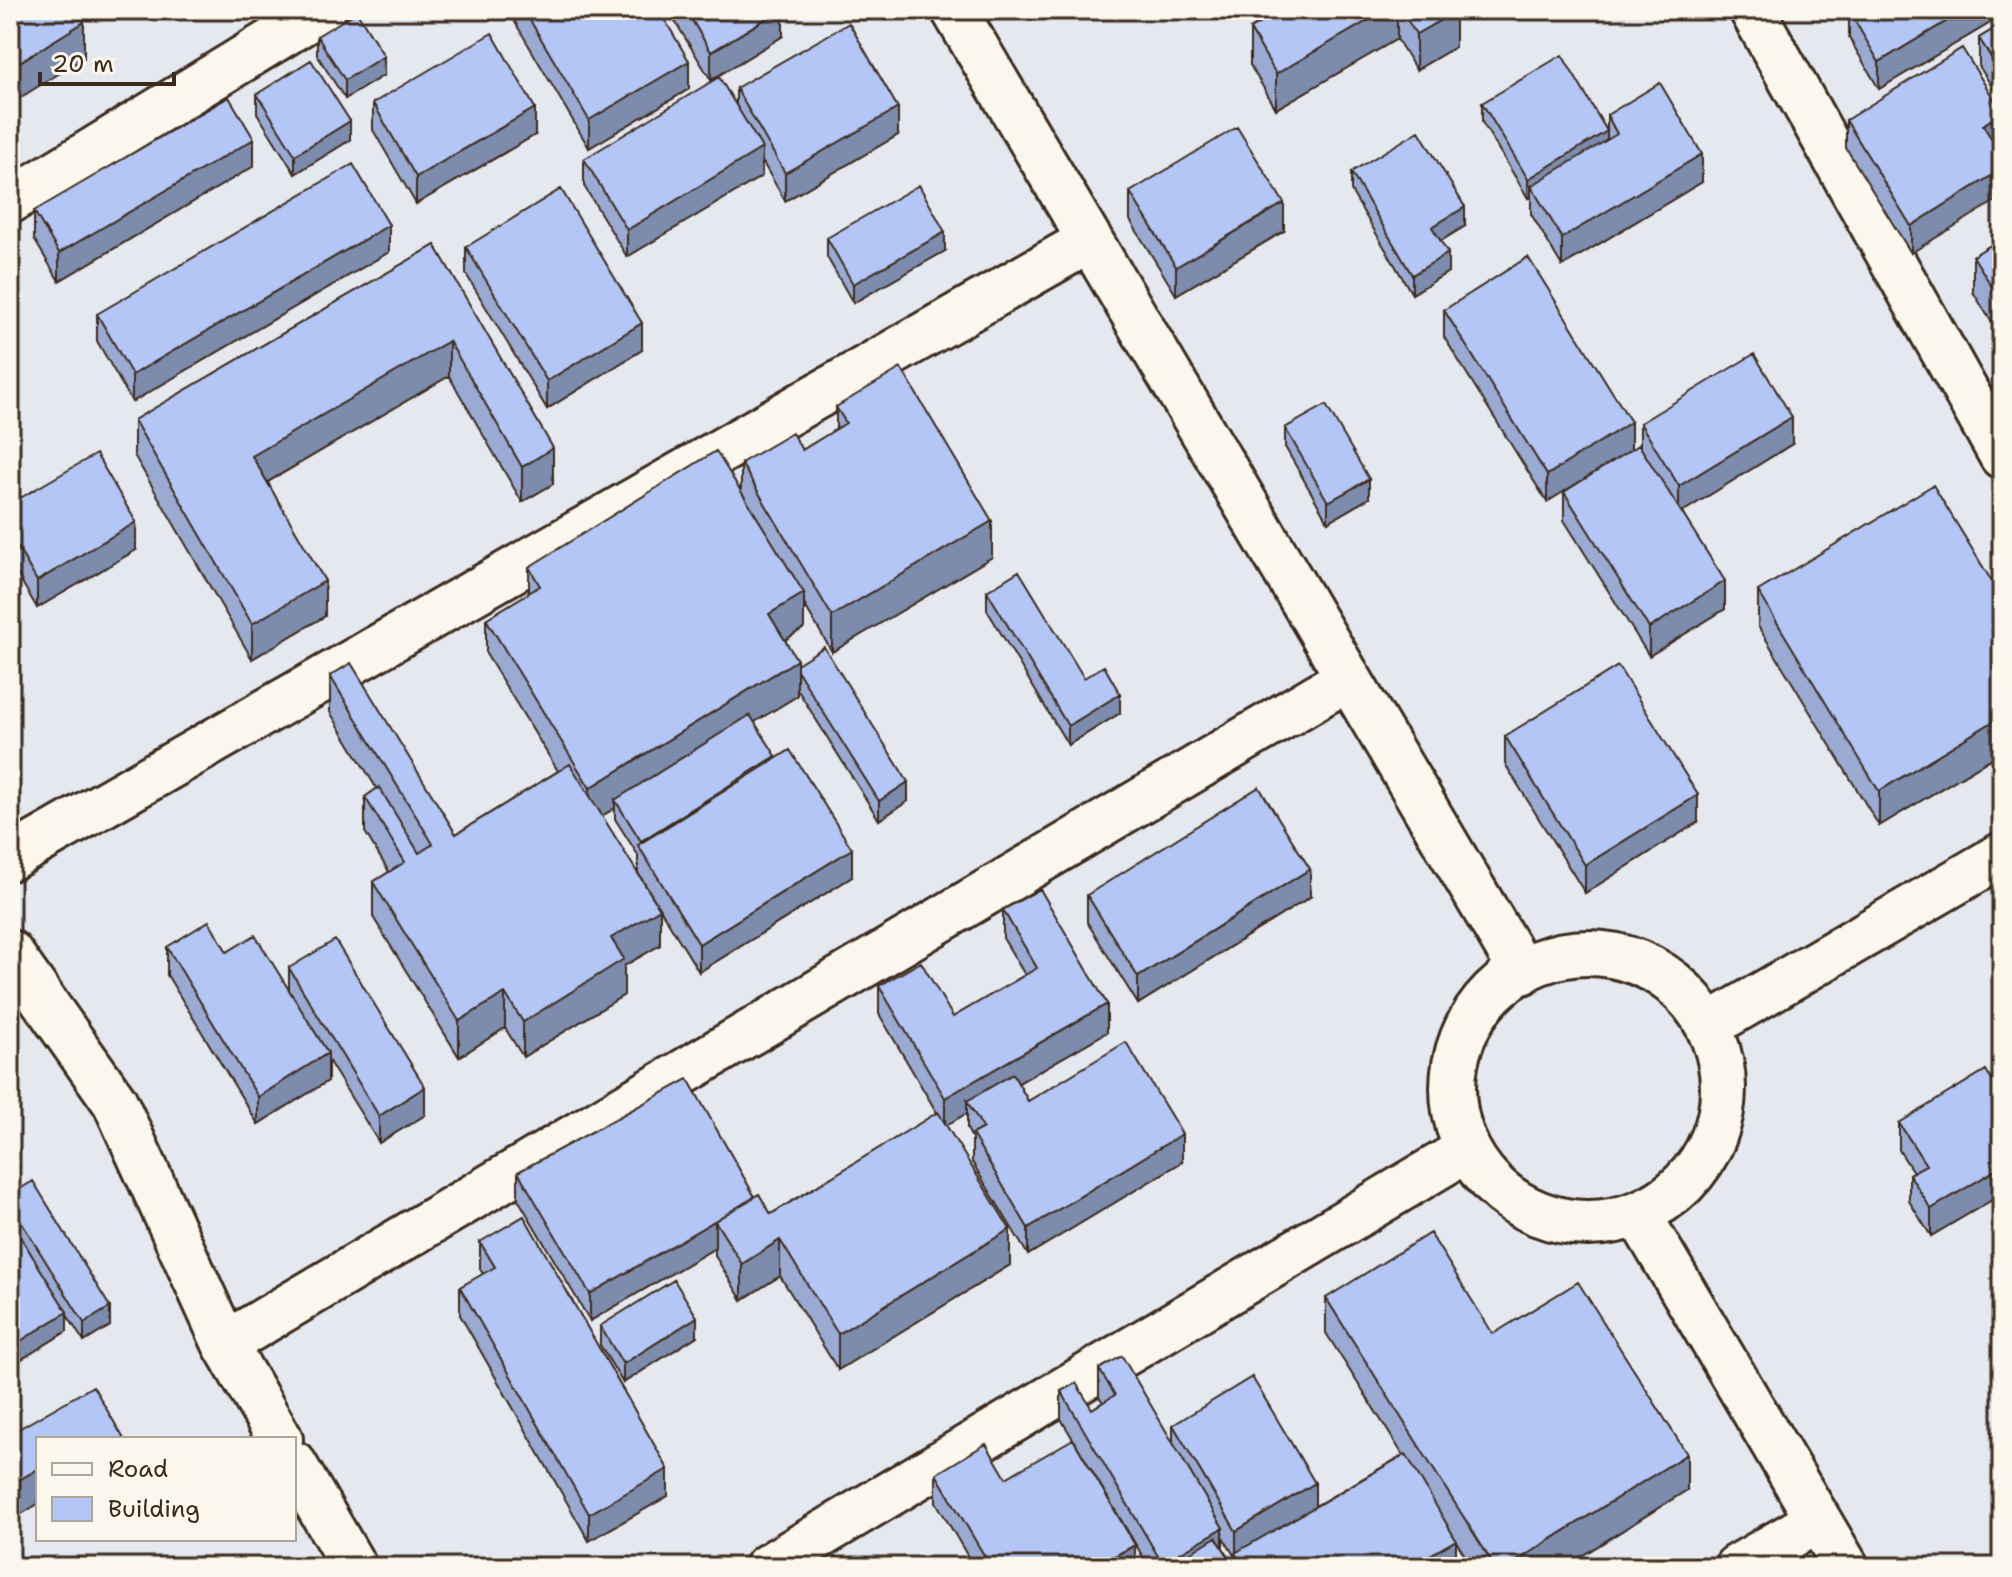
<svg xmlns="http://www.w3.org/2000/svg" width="2012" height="1577" font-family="'Shantell Sans',sans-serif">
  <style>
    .built { fill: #e5e8ef; fill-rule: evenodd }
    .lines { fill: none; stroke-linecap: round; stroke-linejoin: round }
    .street-casing { stroke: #3b2a1e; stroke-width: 50 }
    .street { stroke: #fbf7ec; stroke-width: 44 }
    .wall { fill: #9aaad3; stroke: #3b2a1e; stroke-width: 2 }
    .shaded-wall { fill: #7d8bac; stroke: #3b2a1e; stroke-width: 2 }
    .building { fill: #b3c6f5; stroke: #3b2a1e; stroke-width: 2 }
  </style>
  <rect width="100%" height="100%" fill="#fbf7ec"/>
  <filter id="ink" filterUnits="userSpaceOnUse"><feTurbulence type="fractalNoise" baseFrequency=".0125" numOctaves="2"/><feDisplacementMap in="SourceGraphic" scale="16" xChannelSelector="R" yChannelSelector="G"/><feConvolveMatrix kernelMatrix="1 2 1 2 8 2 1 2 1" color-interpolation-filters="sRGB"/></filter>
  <g filter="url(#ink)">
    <path class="built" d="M10,10H2002V1567H10ZM38,1439H294V1539H38Z"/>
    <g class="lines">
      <g class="street-casing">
        <path id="street" d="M954,10L1522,972
          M1752,10L2002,456
          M10,201L323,10
          M10,858L1090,240
          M10,953L115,1102L225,1344L280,1439
          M1453 1088a135 135 0 1 1 270 0a135 135 0 1 1-270 0Z
          M1710,1025L2002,855
          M1638,1214L1846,1567
          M225,1344L1348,678
          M294,1464L354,1567
          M767,1567L1466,1150
          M1737,1567L1818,1520"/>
      </g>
      <use href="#street" class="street"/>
    </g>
    <path class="wall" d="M512,10H659L689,89L589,148L512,17Z
      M668,10H783V36L711,80Z
      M1282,10H1454L1455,47L1416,70L1397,39L1276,109L1250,65V29Z
      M2002,10V16L1879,89L1849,38V11Z
      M2002,24V103L1979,66V38Z
      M317,36L384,75L345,99L317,55Z
      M736,88L898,135L785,201L762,161V176L627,257L584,186V159L736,105Z
      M257,94L350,140L295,174L257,113Z
      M373,103L535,135L416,204L373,130Z
      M1482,103L1607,130V115L1702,182L1562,266L1531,214V196L1528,198L1482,122Z
      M1846,120L1995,145L1911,253L1846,148Z
      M254,166L59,281L34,239V211Z
      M1351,172L1465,226L1441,241L1448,272L1412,294L1351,191Z
      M1130,192L1284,231L1176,295L1130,220Z
      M827,238L945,251L853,303L827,257Z
      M2002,238V339L1973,292V256Z
      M435,245L553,484L522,502L449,376L268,482L325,616L252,659L134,455V420Z
      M466,247L642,350L547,409L466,274Z
      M389,252L132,402L97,341V314Z
      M1444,310L1631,422L1547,502L1444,337Z
      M836,407L992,557L832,652L804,604V628L785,640L797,664L908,801L879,820L797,689V696L754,722L776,759L852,877L699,972L638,873V855L615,819V808L602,816L660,945L624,966V995L523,1057L505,1028L459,1057L373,917V882L389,872L365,832V797L377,789L330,712V676L456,834L558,771L486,654V619L529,593V567L741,492V463L802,450L836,430Z
      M1640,423L1792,444L1682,512L1725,609L1649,656L1564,520V492L1640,447Z
      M1285,428L1369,498L1328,522L1285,447Z
      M10,504L136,550L37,608L10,562Z
      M987,591L1084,678L1120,713L1068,745L987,610Z
      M1758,591L2002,598V752L1879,826L1758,626Z
      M1505,736L1698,822L1585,893L1505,764Z
      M1087,895L1310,897L1138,1004L1087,922Z
      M1003,910L1107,1032L1018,1083L1028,1101L1182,1162L1028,1255L972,1162V1138L967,1129V1113L946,1125L1010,1265L838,1370L780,1276L742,1300L715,1256V1248L590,1321L518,1199V1172L755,1197L771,1214L937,1113L879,1014V986L953,1017L1025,975L1003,938Z
      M167,947L227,952L289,989V968L425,1115L379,1143L328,1060V1081L258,1124L167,975Z
      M2002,1097V1194L1931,1236L1909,1201V1174L1913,1172L1899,1150V1123Z
      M10,1195L110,1326L84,1342L67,1315V1331L14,1364L10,1358Z
      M480,1242L668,1496L589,1541L460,1315V1287L483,1274L480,1269Z
      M1326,1298L1493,1334L1687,1490L1564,1567H1472L1456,1541V1567H1235V1557L1223,1537V1548L1235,1567H1149L1061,1419V1391L1092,1409L1103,1402L1099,1397V1369L1173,1443V1425L1315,1506L1403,1455L1326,1333Z
      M600,1326L697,1336L623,1383L600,1345Z
      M936,1474L1006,1478L1135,1567H974L936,1502Z"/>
    <path class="shaded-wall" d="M780,10H783V36L711,80V52Z
      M1386,10H1397V39L1276,109V74Z
      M1965,10H2002V16L1879,89V62Z
      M1455,12V47L1416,70V34Z
      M84,22V58L10,104V68Z
      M384,56V75L345,99V80Z
      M689,61V89L589,148V120Z
      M535,108V135L416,204V177Z
      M898,108V135L785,201V173Z
      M2002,113V141L1983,152V125Z
      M350,121V140L295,174V155Z
      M1607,131V150L1531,186V196L1528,198V179Z
      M254,139V166L59,281V253Z
      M762,148V176L627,257V230Z
      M1702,154V182L1562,266V238Z
      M2002,169V197L1911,253V226Z
      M1284,203V231L1176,295V267Z
      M1465,207V226L1432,246V227Z
      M389,225V252L132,402V375Z
      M945,232V251L853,303V284Z
      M1448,253V272L1412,294V275Z
      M642,323V350L547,409V381Z
      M449,341V376L252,491V456Z
      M1792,417V444L1679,514V486Z
      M1631,422V450L1547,502V475Z
      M553,448V484L522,502V467Z
      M1369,479V498L1328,522V502Z
      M992,521V557L832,652V616Z
      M136,522V550L37,608V581Z
      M325,581V616L252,659V624Z
      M1725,581V609L1649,656V628Z
      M804,593V628L769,650V614Z
      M797,660V696L619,806L615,800V808L590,823V788Z
      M1120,694V713L1068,745V726Z
      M2002,716V752L1879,826V791Z
      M776,756V775L641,850V841Z
      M908,782V801L879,820V801Z
      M1698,795V822L1585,893V865Z
      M852,849V877L699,972V944Z
      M1310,869V897L1138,1004V977Z
      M660,909V945L624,966V995L523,1057V1022L611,938Z
      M505,993V1028L459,1057V1021Z
      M1107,1004V1032L972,1110L967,1101V1113L945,1126V1098Z
      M328,1053V1081L258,1124V1097Z
      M425,1087V1115L379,1143V1116Z
      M1182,1134V1162L1028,1255V1228Z
      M2002,1166V1194L1931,1236V1209Z
      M755,1197L715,1221V1248L590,1321V1294Z
      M1010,1229V1265L838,1370V1334Z
      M780,1240V1276L742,1300V1264Z
      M110,1307V1326L84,1342V1323Z
      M67,1312V1331L14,1364V1345Z
      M697,1317V1336L623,1383V1364Z
      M1687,1454V1490L1564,1567H1507Z
      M38,1469V1504L10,1521V1485Z
      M668,1469V1496L589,1541V1514Z
      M1315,1483V1511L1236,1554V1531Z
      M1223,1528V1556L1203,1567H1162V1563Z
      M1456,1540V1567H1409Z
      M1135,1545V1567H1107V1560Z"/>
    <path class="building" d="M10,10H76L84,22L10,68Z
      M524,10H659L689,61L589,120Z
      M686,10H780L711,52Z
      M1282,10H1386L1276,74L1250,29Z
      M1401,10H1454L1455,12L1416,34Z
      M1850,10H1965L1879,62L1849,11Z
      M357,12L384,56L345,80L317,36Z
      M849,23L898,108L785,173L736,88Z
      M2002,24V75L1979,38Z
      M492,33L535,108L416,177L373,103Z
      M1962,48L2002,112L1983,125L2002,156V169L1911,226L1846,120Z
      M1562,55L1607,131L1528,179L1482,103Z
      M311,60L350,121L295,155L257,94Z
      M719,77L762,148L627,230L584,159Z
      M1660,83L1702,154L1562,238L1531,186L1617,134L1607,115Z
      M229,97L254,139L59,253L34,211Z
      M1237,127L1284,203L1176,267L1130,192Z
      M1419,131L1465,207L1432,227L1448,253L1412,275L1351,172Z
      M353,164L389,225L132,375L97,314Z
      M919,185L945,232L853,284L827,238Z
      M561,189L642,323L547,381L466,247Z
      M2002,238V303L1973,256Z
      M435,245L553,448L522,467L449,341L252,456L325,581L252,624L134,420Z
      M1528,257L1631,422L1547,475L1444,310Z
      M1754,354L1792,417L1679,486L1640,423Z
      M901,368L992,521L832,616L741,463L792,433L802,450L846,423L836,407Z
      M1326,405L1369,479L1328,502L1285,428Z
      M1639,445L1725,581L1649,628L1564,492Z
      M716,451L804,593L769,614L797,660L590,788L486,619L540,586L529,567Z
      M96,454L136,522L37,581L10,534V504Z
      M1933,485L2002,598V716L1879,791L1758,591Z
      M1019,571L1084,678L1104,666L1120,694L1068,726L987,591Z
      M824,647L908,782L879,801L797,670V664Z
      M351,663L456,834L570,764L660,909L611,938L624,959L523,1022L505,993L459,1021L373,882L405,862L365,797L379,787L419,853L433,844L330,676Z
      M1618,666L1698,795L1585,865L1505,736Z
      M750,715L776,756L641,841L615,800Z
      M790,750L852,849L699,944L638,845Z
      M1259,787L1310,869L1138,977L1087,895Z
      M1040,889L1107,1004L945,1098L879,986L921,962L953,1017L1037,968L1003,910Z
      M209,921L227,952L255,935L328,1053L258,1097L167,947Z
      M335,940L425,1087L379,1116L289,968Z
      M1126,1042L1182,1134L1028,1228L972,1134L983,1128L967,1101L1013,1074L1028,1101Z
      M1986,1070L2002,1097V1166L1931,1209L1909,1174L1926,1165L1899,1123Z
      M688,1079L755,1197L590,1294L518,1172Z
      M938,1112L1010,1229L838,1334L780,1240L742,1264L715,1221L759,1194L771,1214Z
      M33,1181L110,1307L84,1323L10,1204V1195Z
      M524,1216L668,1469L589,1514L460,1287L495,1267L480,1242Z
      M10,1220L67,1312L14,1345L10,1339Z
      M1430,1233L1493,1334L1578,1282L1687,1454L1507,1567H1495L1326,1298Z
      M674,1280L697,1317L623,1364L600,1326Z
      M1122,1356L1223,1528L1162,1563L1061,1391L1076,1383L1092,1409L1115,1395L1099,1369Z
      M1252,1377L1315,1483L1236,1531L1173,1425Z
      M93,1386L124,1439H38V1469L10,1485V1434Z
      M1073,1439L1135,1545L1107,1560L1112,1567H991L936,1474L986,1444L1006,1478Z
      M1406,1454L1456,1540L1409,1567H1243L1235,1553Z
      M1216,1537L1235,1567H1167Z"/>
  </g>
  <rect width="2012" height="1577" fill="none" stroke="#fbf7ec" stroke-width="40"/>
  <rect x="20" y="20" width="1972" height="1537" fill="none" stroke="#3b2a1e" stroke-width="3" filter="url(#ink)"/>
  <rect x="36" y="1437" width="260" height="104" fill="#fbf7ec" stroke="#aea59a" stroke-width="2"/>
  <rect x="52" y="1463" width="40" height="12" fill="#fbf7ec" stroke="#aea59a" stroke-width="2"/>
  <text x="108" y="1477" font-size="24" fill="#3b2a1e">Road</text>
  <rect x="52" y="1497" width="40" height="24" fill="#b3c6f5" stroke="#aea59a" stroke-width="2"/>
  <text x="108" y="1517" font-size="24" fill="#3b2a1e">Building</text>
  <path d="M40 72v12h134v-12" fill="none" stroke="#3b2a1e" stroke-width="4"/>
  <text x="52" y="72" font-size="24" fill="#3b2a1e" stroke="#fbf7ec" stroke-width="6" paint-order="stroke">20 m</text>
</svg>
